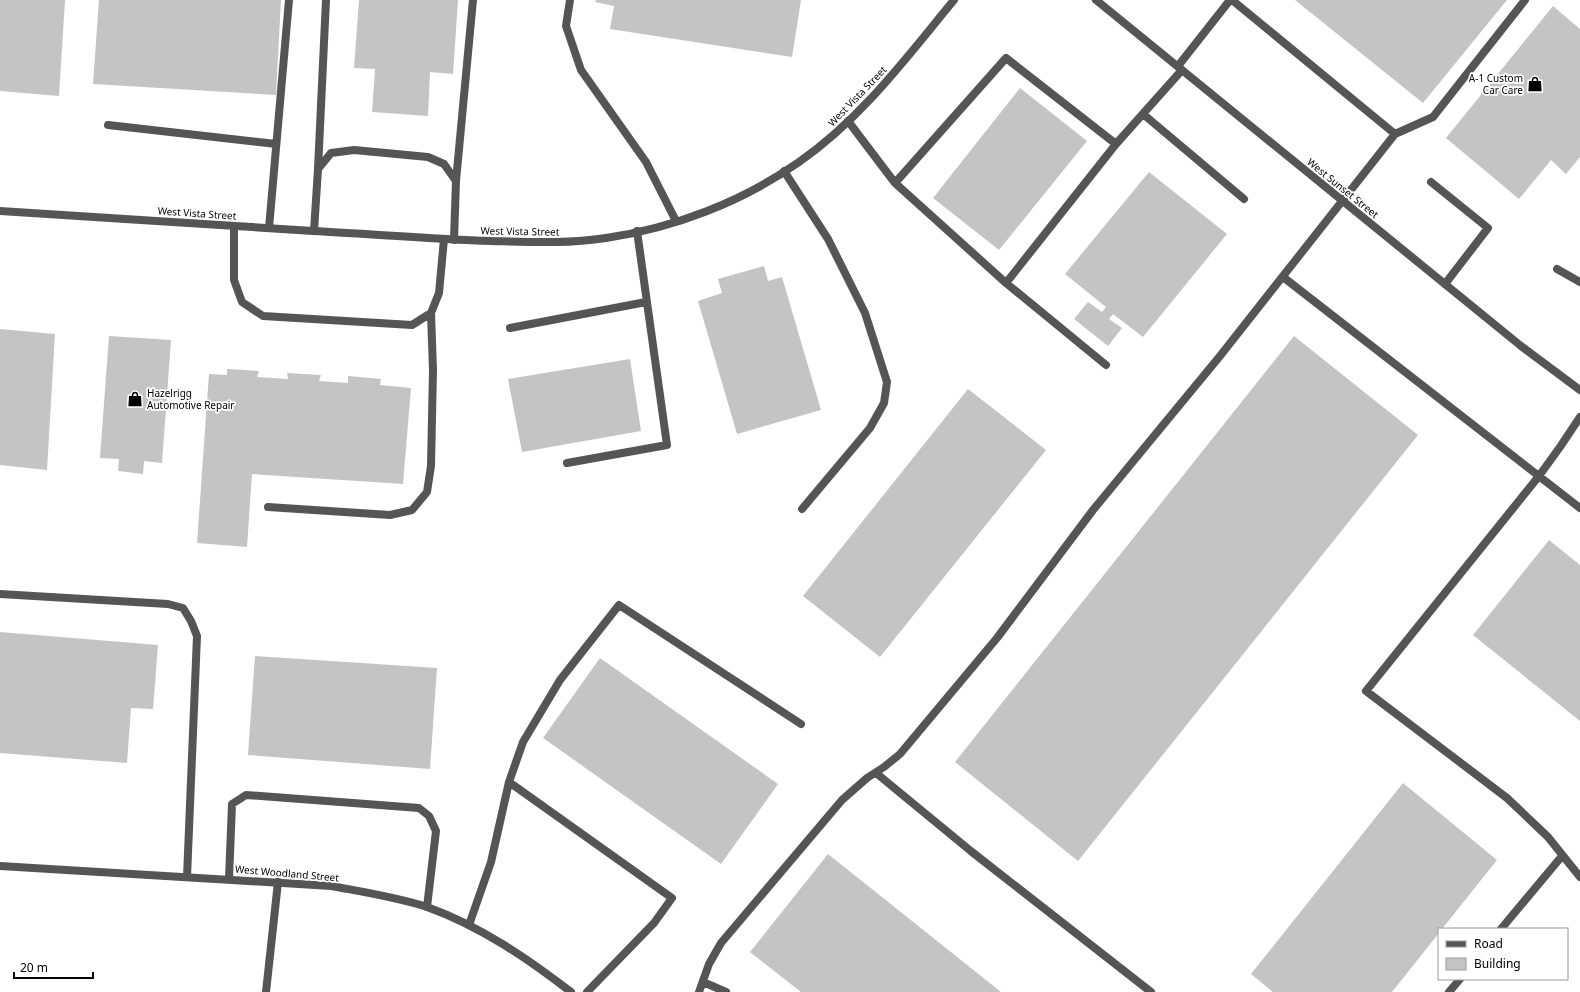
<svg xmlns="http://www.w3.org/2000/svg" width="1580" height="992" font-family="'Noto Sans',sans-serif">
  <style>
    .building { fill: #c4c4c4 }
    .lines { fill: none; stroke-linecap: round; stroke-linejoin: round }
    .lane { stroke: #555; stroke-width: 8 }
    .street { stroke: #555; stroke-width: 8 }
    .labels { text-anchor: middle; stroke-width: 3.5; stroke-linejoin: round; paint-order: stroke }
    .poi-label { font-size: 10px; fill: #000; stroke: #fff; text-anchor: end }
    .street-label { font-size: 10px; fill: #000; stroke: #fff }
  </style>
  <rect width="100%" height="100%" fill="#fff"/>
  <path class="building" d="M0,0H65L59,96L0,91Z
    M99,0H281L276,95L93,84Z
    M359,0H458L453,74L430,72L428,116L372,112L375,69L354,68Z
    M596,0H801L792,57L610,29L614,6L595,2Z
    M1295,0H1507L1423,103Z
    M1553,6L1580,29V157L1566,174L1551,160L1519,199L1446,138Z
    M1020,88L1087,141L999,250L933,198Z
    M1149,172L1227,234L1143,337L1113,314L1109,319L1122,328L1108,346L1074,319L1088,302L1102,312L1106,307L1065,274Z
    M764,266L768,281L782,277L821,410L737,434L698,301L722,293L718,279Z
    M0,329L55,334L47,470L0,465Z
    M109,336L171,340L162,463L144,461L143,474L118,471L119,459L100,458Z
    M1294,336L1418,435L1078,861L955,762Z
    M630,359L641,431L522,452L508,379Z
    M227,369L259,371L257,377L288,379L287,373L321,375L319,381L348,383V376L381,379L380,385L411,388L403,484L252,474L247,547L197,543L209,374L227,375Z
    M968,389L1046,450L880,657L803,596Z
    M1549,540L1580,565V721L1473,635Z
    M0,632L158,645L153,709L131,708L127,763L0,753Z
    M255,656L437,668L430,769L248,755Z
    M600,658L778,784L721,864L543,738Z
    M1403,783L1497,860L1442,929H1439V933L1392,992H1273L1251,974Z
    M828,854L1001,992H801L750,952Z"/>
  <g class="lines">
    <path class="lane" d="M570,0L566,26L581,70L646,162L676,221
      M1178,66L1230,0
      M1143,114L1244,199
      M848,121L895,183L1006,58L1116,144L1006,283L1106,365
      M108,125L276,144
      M1395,134L1433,117L1525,0
      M1116,144L1182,70
      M318,169L326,0
      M784,171L828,239L865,313L887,382L884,403L870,428L802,509
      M456,181L473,0
      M1431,182L1488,228L1445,284
      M895,183L1006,283
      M234,226V280L242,302L263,316L412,325L431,313L439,293L444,239
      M269,228L289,0
      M314,231L318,169L331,153L354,150L428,157L444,164L456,181L454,240
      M1557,269L1580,282
      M1283,277L1580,508
      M510,328L646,302
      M1580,417L1560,447L1539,476L1366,691L1507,798L1548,837L1580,877
      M567,463L667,445L637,231
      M268,507L390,515L412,510L427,492L431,466L433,370L431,313
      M0,594L168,604L183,608L191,621L197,636L187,877
      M876,773L972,852L1151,992
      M509,782L672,898L654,923L587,992
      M229,879L232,804L246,795L419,808L429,816L436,831L427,907
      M469,925L491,862L509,782L523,742L560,680L619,605L801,724
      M1501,929L1562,856
      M703,982L726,992
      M266,992L278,882
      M699,992L709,964L721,943L842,800L867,778L884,767L900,754L997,638L1093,510L1220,356L1395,134L1232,0
      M1449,992L1460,979"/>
    <path class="street" d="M1096,0L1521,346L1580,390
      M0,211C104,218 209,224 313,231C372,234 432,239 491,241C529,242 568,244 606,238C674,228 742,202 799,162C861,119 906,58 954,0
      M0,866L331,886C363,892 396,897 427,907C480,926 527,958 571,992"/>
  </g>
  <defs>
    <g id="shop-bare" transform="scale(1.2)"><path d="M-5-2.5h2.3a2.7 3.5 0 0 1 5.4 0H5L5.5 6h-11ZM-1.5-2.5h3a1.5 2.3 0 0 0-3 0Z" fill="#000" stroke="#fff" stroke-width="2.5" paint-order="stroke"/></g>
  </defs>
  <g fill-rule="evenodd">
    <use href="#shop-bare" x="1535" y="84"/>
    <use href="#shop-bare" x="135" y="399"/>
  </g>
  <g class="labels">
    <g class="poi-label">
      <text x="1523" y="82">A-1 Custom<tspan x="1523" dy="12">Car Care</tspan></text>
      <text x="147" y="397" text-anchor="start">Hazelrigg<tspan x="147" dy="12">Automotive Repair</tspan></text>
    </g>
    <g class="street-label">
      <text transform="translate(857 96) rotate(-46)" y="4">West Vista Street</text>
      <text transform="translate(1343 188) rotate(39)" y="4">West Sunset Street</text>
      <text transform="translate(197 213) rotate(4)" y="4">West Vista Street</text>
      <text transform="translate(520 231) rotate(1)" y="4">West Vista Street</text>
      <text transform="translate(287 873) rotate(5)" y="4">West Woodland Street</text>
    </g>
  </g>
  <rect x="1438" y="928" width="130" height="52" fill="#ffffff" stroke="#999999"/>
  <rect x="1446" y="941" width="20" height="6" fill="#555555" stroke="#999999"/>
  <text x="1474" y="948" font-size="12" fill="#000000">Road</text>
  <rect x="1446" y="958" width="20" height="12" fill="#c4c4c4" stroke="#999999"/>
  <text x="1474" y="968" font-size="12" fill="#000000">Building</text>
  <path d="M14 972v6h79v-6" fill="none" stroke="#000000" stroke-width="2"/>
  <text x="20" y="972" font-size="12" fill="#000000" stroke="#ffffff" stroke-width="3" paint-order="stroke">20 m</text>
</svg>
